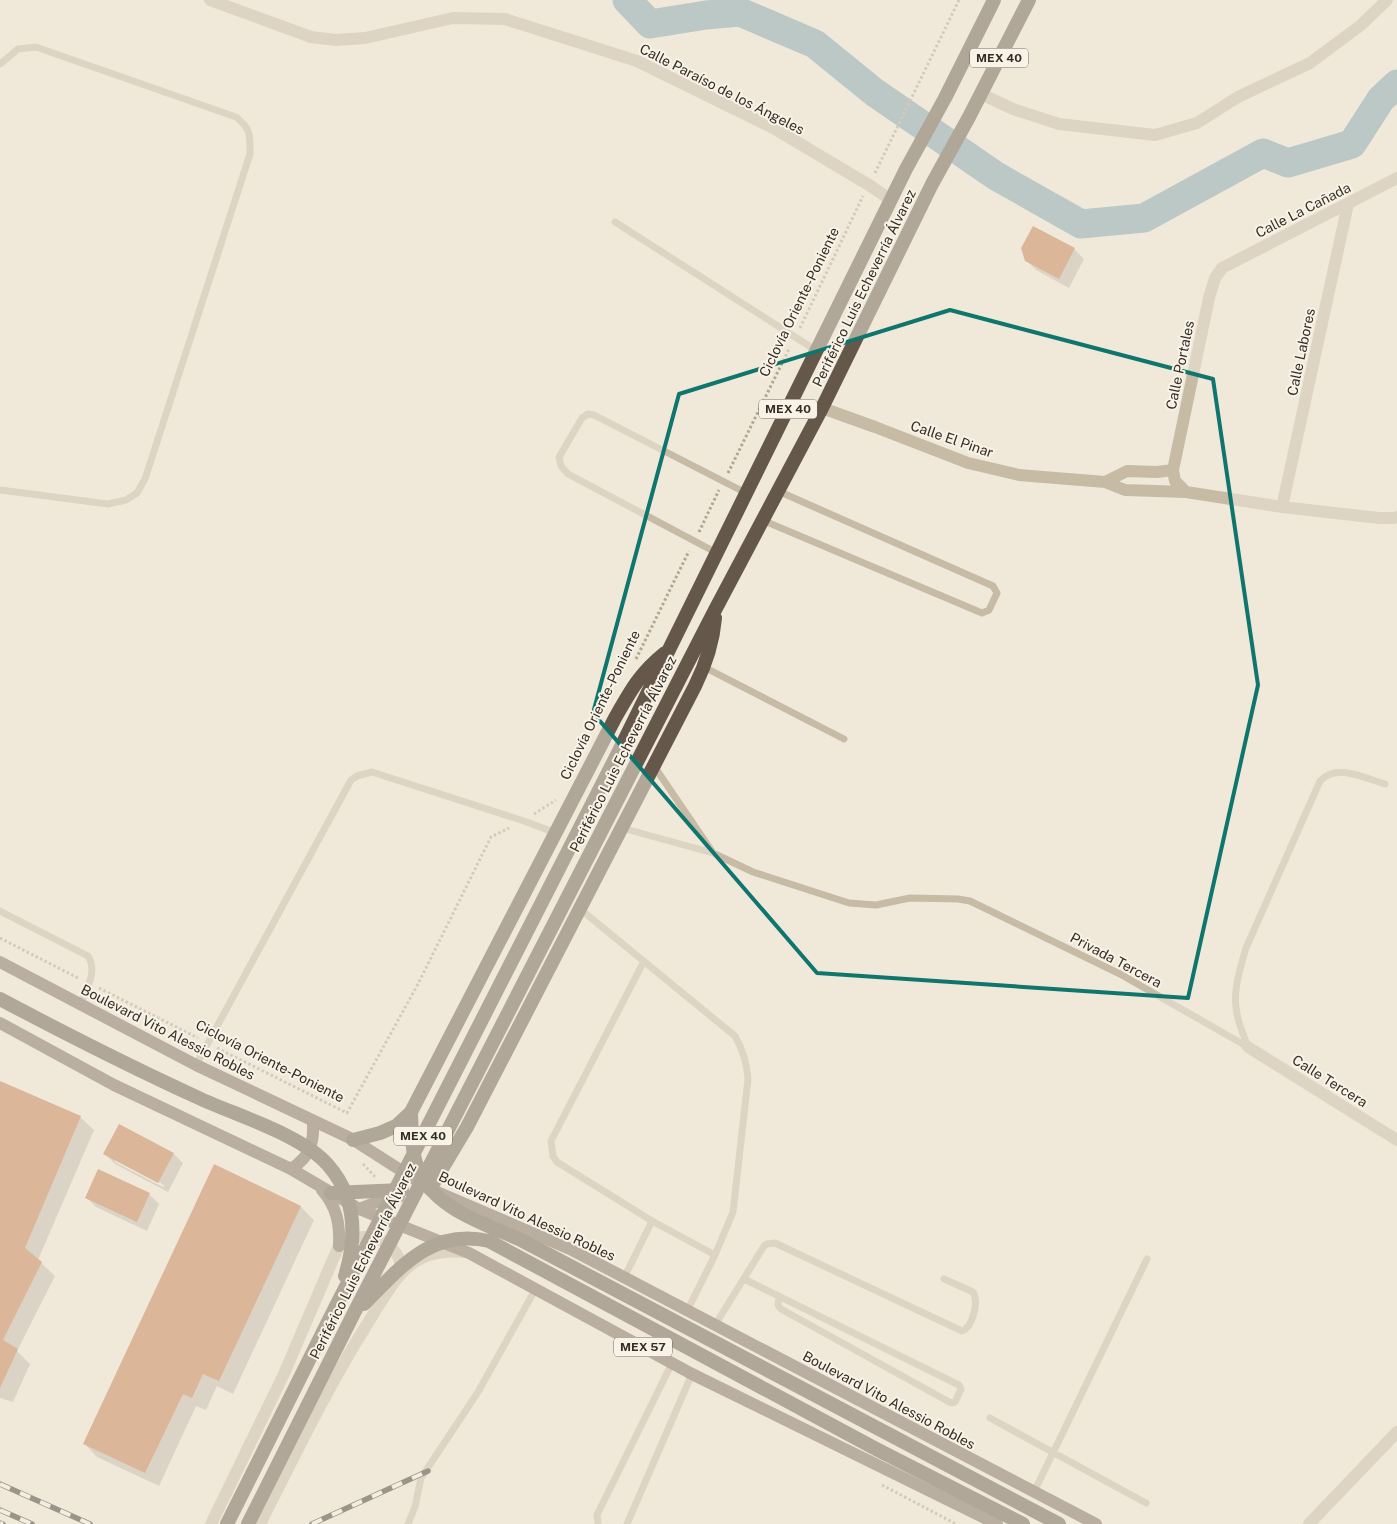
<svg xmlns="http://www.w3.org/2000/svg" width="1397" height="1524" font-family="'Public Sans',sans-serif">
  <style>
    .shadow { fill: #0003; fill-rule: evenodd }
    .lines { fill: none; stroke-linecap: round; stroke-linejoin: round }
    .river { stroke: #7aa1ac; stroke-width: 29 }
    .building { fill: #c17947 }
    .path { stroke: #b3a590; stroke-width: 3; stroke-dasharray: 2.5 2.5; stroke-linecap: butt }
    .service { stroke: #c8bba6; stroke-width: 7 }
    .minor { stroke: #c8bba6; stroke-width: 12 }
    .primary { stroke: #756758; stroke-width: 12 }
    .trunk { stroke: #65584b; stroke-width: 14 }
    .rail-casing { stroke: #342d27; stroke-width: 5.5 }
    .rail { stroke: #f8f3e6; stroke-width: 4; stroke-dasharray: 11; stroke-linecap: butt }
    .marked { fill: none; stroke: #0f766e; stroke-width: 4; stroke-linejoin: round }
    .labels { text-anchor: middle; stroke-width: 4; stroke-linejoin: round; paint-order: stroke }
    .shield { fill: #f8f3e6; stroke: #6f6860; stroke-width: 1 }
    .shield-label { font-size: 12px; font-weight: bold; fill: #342d27 }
    .street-label { font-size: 14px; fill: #342d27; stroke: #f8f3e6 }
  </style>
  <rect width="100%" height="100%" fill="#f0e9da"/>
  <path class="shadow" d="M1074,249L1084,259L1069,288L1036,270L1026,260Z
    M0,1082L80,1117L94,1130L38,1260L55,1276L17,1351L30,1364L13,1402L0,1398Z
    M105,1154H174L183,1163L168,1192L115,1164ZM115,1159L164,1185L163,1187L115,1162Z
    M214,1166L301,1207L314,1220L233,1394L217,1386L206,1410L196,1406L159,1486L97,1457L84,1443Z
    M149,1194L159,1204L147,1231L96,1207L86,1197Z"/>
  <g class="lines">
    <path class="river" d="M627,0L650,24L706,15L740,12L815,44L874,92L996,176L1081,224L1144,218L1263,153L1288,163L1352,144L1381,99L1397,84"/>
  </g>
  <path class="building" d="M1033,226L1075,248L1059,279L1025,261L1021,248Z
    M0,1081L81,1116L25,1248L42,1262L3,1340L18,1349L0,1388Z
    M119,1124L174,1153L158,1183L103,1154Z
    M214,1164L301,1206L219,1381L203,1374L192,1398L183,1394L145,1473L83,1444Z
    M98,1169L150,1193L137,1222L85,1198Z"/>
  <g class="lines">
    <path class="path" d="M875,173L959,0
      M800,328L863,196
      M728,473L790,347
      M699,532L719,490
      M636,659L689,551
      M534,814L556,800
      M0,938L80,979
      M99,988L198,1038
      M217,1048L347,1113L418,984L491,837L509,828
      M363,1164L376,1178
      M882,1485L956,1524"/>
    <path class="service" d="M0,64L18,49L36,47L236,117C251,129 250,135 250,154L145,479L137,493L126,500L108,504L0,490
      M615,222L817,351
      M762,520L982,613L989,610L997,593L993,586L778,491
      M717,553L568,474L561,466L559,457L582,418L588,414L594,415L746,493
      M704,667L844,739
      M654,766L713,853
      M622,828L713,853L753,872L849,903L876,905L910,898L958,899L970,901L1120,974L1248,1047
      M580,909L735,1036C743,1050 747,1063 748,1079L733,1212L715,1255L687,1311
      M0,911L88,956C98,971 86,991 80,1005
      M644,961L551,1141L553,1156L557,1162L652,1221L715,1255
      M1248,1047C1244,1036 1239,1025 1237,1014C1232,992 1240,969 1246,948L1320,781C1336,763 1364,778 1385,784
      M196,1065L351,780L357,776L372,772L524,821L556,833
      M624,1278L652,1221
      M744,1279L959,1385L961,1389L955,1402L951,1403L781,1309L778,1305L779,1297
      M715,1325L764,1246L767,1244L775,1243L962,1331C973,1327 979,1301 973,1292L944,1279
      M990,1418L1146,1503
      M1034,1492L1147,1259
      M408,1524L415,1507L421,1478L478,1392L535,1290
      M598,1524L597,1515L672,1363
      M627,1524L692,1374"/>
    <path class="minor" d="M210,0L311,37L336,40L365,38L453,18L505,19L637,61L775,129L869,185L891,200
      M981,94L1013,109L1059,124L1155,135L1197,123L1238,97L1310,63L1361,25L1387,0
      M1397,178L1222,268L1215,278L1209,298L1173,470L1175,481L1186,492L1282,507L1379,518H1393L1397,517
      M822,408L875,427L968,463L1019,475L1105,482L1125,490L1186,492
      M1105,482L1127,471L1157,472L1173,470
      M1282,507L1348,204
      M1248,1047L1397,1140
      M343,1243C369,1228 400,1242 402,1272
      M211,1524L283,1376L343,1236
      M260,1524C294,1457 326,1390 366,1326C376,1310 389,1287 402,1273C418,1255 441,1250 464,1252
      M1309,1524L1397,1432"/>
    <path class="primary" d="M0,962L196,1065L352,1139L430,1189L570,1249L1096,1524
      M0,1023L114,1085L291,1169L359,1209L469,1253L692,1374L997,1524
      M291,1169C311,1156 314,1143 313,1121
      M322,1190C337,1207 340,1224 339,1246
      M359,1209L377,1202L399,1197"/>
    <path class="trunk" d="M0,999C66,1034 133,1068 201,1099C238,1116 302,1135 328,1165C356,1197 357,1237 345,1276
      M411,1112C412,1131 411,1151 418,1169C434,1209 486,1224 521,1240L1059,1524
      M353,1140L380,1133L396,1126L411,1112L615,718C631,690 640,673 665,653
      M430,1189L467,1127L695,686C706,664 713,642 715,618
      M331,1193L402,1190
      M364,1304C401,1267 431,1228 489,1241L878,1450L1023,1524
      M227,1524L338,1302L620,749L906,169L945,98L994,0
      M248,1524L354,1313L715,610L822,408L932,184L969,117L1029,0"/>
    <g class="rail-casing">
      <path id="rail" d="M0,1484L90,1524
        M0,1510L32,1524
        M0,1523L3,1524
        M312,1524L428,1471"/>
    </g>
    <use href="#rail" class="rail"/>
  </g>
  <path d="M0 0H1397V1524H0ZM950,310L1213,379L1258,685L1188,998L817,973L593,713L679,394Z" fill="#f0e9da" fill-opacity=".55" fill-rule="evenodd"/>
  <path class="marked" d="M950,310L1213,379L1258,685L1188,998L817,973L593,713L679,394Z"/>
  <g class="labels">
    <g class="shield">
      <rect x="970" y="48.5" width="58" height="19" rx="4"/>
      <rect x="759" y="399.5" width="58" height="19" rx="4"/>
      <rect x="394" y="1126.5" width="58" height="19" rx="4"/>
      <rect x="614" y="1337.5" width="58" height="19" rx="4"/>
    </g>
    <g class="shield-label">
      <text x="999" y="62">MEX 40</text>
      <text x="788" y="413">MEX 40</text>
      <text x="423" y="1140">MEX 40</text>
      <text x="643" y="1351">MEX 57</text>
    </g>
    <g class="street-label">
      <text transform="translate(722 89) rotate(27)" y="5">Calle Paraíso de los Ángeles</text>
      <text transform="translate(1303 210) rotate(-27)" y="5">Calle La Cañada</text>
      <text transform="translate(864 288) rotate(-64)" y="5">Periférico Luis Echeverría Álvarez</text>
      <text transform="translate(799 302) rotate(-64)" y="5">Ciclovía Oriente-Poniente</text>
      <text transform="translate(1301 352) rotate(-78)" y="5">Calle Labores</text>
      <text transform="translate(1180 365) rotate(-78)" y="5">Calle Portales</text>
      <text transform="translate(952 439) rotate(19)" y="5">Calle El Pinar</text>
      <text transform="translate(600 705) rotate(-64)" y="5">Ciclovía Oriente-Poniente</text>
      <text transform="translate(623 754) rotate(-63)" y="5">Periférico Luis Echeverría Álvarez</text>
      <text transform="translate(1116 960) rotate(28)" y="5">Privada Tercera</text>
      <text transform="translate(168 1032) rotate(27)" y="5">Boulevard Vito Alessio Robles</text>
      <text transform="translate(270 1061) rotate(27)" y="5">Ciclovía Oriente-Poniente</text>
      <text transform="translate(1330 1081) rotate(32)" y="5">Calle Tercera</text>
      <text transform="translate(527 1216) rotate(25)" y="5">Boulevard Vito Alessio Robles</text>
      <text transform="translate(363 1261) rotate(-63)" y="5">Periférico Luis Echeverría Álvarez</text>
      <text transform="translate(889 1400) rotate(28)" y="5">Boulevard Vito Alessio Robles</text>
    </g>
  </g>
</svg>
